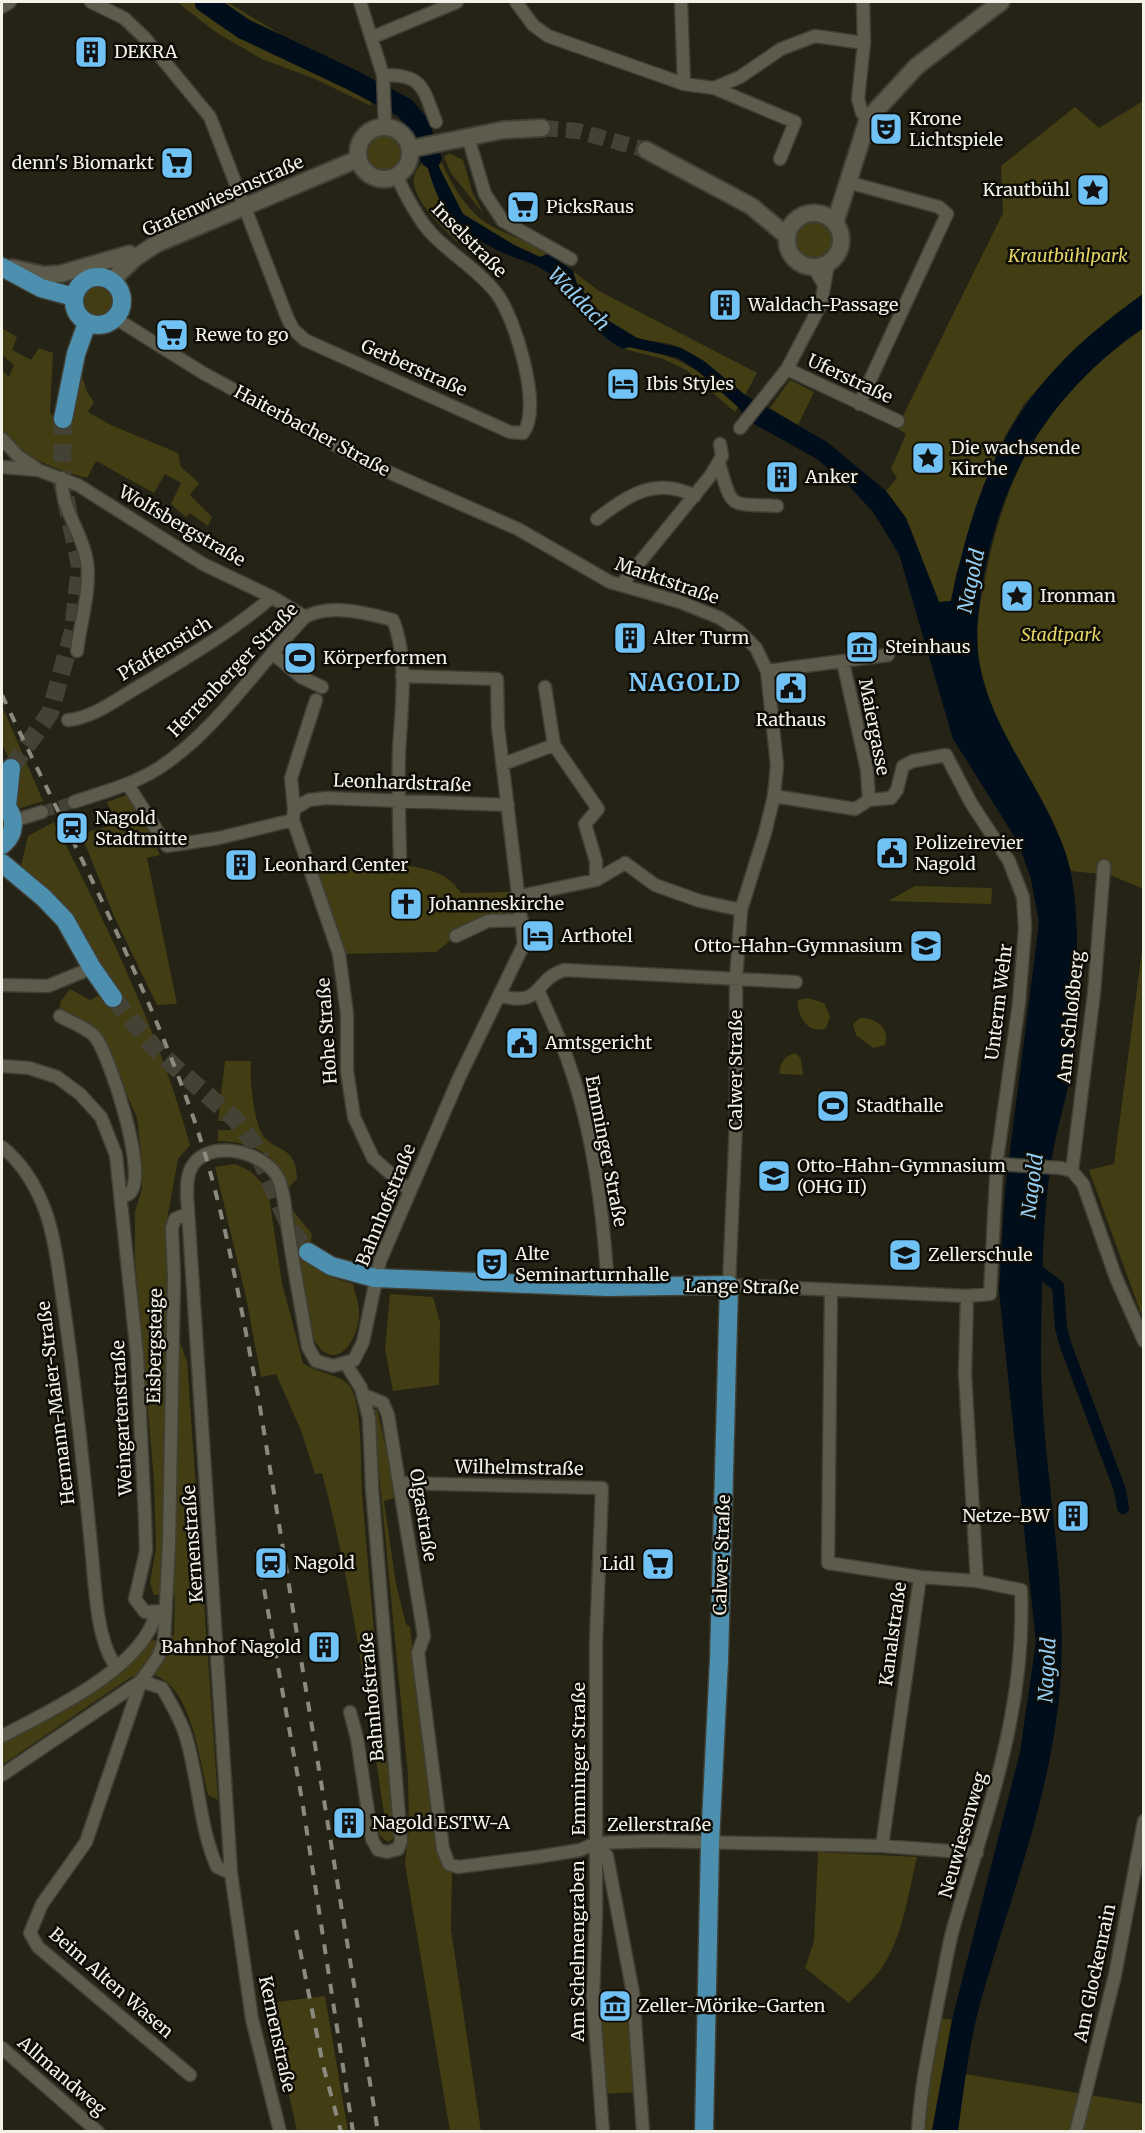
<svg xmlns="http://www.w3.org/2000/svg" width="1145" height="2133" font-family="Merriweather,serif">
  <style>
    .green { fill: #433d14 }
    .water { fill: #000d1b }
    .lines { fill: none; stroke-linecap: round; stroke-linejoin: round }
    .canal { stroke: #000d1b; stroke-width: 12 }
    .river { stroke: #000d1b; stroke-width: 21 }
    .minor-tunnel { stroke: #434235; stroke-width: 12; stroke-dasharray: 12 6; stroke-linecap: butt }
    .tertiary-tunnel { stroke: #434235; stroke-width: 16; stroke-dasharray: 16 8; stroke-linecap: butt }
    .primary-tunnel { stroke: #434235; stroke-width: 18; stroke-dasharray: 18 9; stroke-linecap: butt }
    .minor-casing { stroke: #403f35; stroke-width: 15 }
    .tertiary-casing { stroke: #403f35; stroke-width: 20 }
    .primary-casing { stroke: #403f35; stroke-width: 21 }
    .minor { stroke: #5d5b4c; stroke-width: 12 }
    .tertiary { stroke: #5d5b4c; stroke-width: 16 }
    .primary { stroke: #4d8fae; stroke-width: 18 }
    .rail { stroke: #8b8a7f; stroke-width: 4; stroke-dasharray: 10 10; stroke-linecap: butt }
    .labels { text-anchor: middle; stroke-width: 5; stroke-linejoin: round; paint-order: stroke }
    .poi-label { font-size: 18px; fill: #f3f2e9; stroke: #0d0c06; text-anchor: start }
    .street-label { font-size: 18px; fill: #f3f2e9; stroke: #0d0c06 }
    .park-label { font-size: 18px; font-style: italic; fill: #e5d565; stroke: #0d0c06 }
    .water-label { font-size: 20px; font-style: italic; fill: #94cef4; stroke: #0d0c06 }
    .district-label { font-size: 24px; font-weight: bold; letter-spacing: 1.5px; fill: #7fc9f9; stroke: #0d0c06 }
  </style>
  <rect width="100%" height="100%" fill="#242315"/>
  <path class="green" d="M177,2H227L280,34L287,43L371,84V106L315,79L262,59L217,33Z
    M1143,101V294L1075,348L1024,404L1005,436L956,574L951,601L939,602L906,518L886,491L897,478L891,469L906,434L897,428L1003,213L1001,166L1075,107L1099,128Z
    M429,132C443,167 459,208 493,227C511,236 532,243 548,254L540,257L514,245L463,214L440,169L427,133Z
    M363 153a21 21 0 1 1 42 0a21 21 0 1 1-42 0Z
    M449,153L463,160L472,191L483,213L451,173L444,157Z
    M426,161C433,186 444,219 467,231L457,242C441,225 391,183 426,161Z
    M794 240a20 20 0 1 1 40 0a20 20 0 1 1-40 0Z
    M573,271L599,291L757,373L745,395C725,379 706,360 683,349C669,341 653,343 638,338C612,328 578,300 573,271Z
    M79 301a19 19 0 1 1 38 0a19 19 0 1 1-38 0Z
    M2,328L17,337L12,350L31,360L39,348L53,353L50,412L56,422L71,425L80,370L87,392L94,402L88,412L111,425L178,453L181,467L199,483L190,495L212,517L208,526L190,513L186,517L171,504L181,483L165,474L154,493L96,461L87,478C49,467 30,461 2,431V370L9,377L14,365L2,355Z
    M1143,329V889L1110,875L1071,871C1050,808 1006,755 985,691C972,650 978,610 987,569C1009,463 1051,390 1143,329Z
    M628,346C686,358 696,367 738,407L735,412L686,370L663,359L624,349Z
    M790,380L814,392L798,425L770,408Z
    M2,706L43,801L21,808L14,804L19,779L2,744Z
    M127,795L143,817L160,855L147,858L177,1004L157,1005L114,916L81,834L116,824L107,802Z
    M54,822C107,925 159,1032 190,1145L178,1159L165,1231L168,1312L187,1361L218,1800L208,1795C200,1762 192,1687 154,1675C148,1673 137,1676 131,1677L2,1765V1742L121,1669L151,1641L174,1635L175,1595H154L150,1583L156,1548L154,1481L135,1260V1212L142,1189V1163L137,1118L102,1037L87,1022L59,1010L61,1001L70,989L90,1000L101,995L110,1006C122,968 47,892 21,866L28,836Z
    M401,865C425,868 447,871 461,893L513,892L522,920L488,921L456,936L436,952L339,954L308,868Z
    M915,886L992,888L991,904L888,901Z
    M1143,943L1144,1319H1143L1089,1170L1114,1164Z
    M808,998L824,1003L830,1017L826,1028C809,1035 796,1016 798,1000Z
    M860,1018C876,1018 891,1028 885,1045L873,1048L856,1035L853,1024Z
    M796,1053L801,1059L803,1075L780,1074C778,1064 787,1054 796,1053Z
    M225,1061H251C249,1076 254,1121 262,1134C275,1154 296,1143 297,1179L289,1187C277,1153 252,1142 218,1141V1130H231L232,1121H218Z
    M235,1164L250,1171L261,1182L269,1197L282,1283L303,1363C317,1374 341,1373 351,1388C362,1405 361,1470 362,1492C371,1606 382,1719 395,1833L393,1839L388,1842L380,1836L378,1828L386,1827C368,1708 353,1589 322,1473L315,1474L302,1433L276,1374L261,1377L246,1297L215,1167Z
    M290,1207L312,1234L307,1263L330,1277L353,1284C355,1294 360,1306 359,1316C356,1349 330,1375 311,1334Z
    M390,1294L433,1297L440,1322L439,1385L393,1391L385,1349Z
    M377,1409L397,1497L384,1501L396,1584L406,1624L410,1627L435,1828L452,1871L451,1930L481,2131H450L405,1864L409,1828L408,1775L373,1410Z
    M818,1852L917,1857C908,1895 903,1937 881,1969C872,1981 859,1992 849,2003L805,1968L814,1941Z
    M633,1993L642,2092L600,2094L593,1997Z
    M325,1996L348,2131H297L269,2003Z
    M939,2018L952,2020L932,2131L923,2132L926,2092Z
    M965,2074L1143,2104V2131L958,2132Z"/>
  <path class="water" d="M427,133L440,169L463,214L514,245L540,257L548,254L573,271L577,284L603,317L637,338L681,348L704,361L745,395L827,442L886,491L906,518L939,602L951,601C982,456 1020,381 1143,294V328C1041,400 992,490 978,615C968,704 1032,766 1062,843C1074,873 1076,905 1077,937C1077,953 1075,969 1074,984C1073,1010 1076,1036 1073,1061C1068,1095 1056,1129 1051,1163C1042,1223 1042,1284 1041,1344C1039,1468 1074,1591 1057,1715C1044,1813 1008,1905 981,2000C969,2043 964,2088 958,2131H932L952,2020L1020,1752L1036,1642L999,1291L1005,1190L1039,923L1031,879L1018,842L953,739L899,554L873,512L851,488L817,459L747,420L738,407L698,371L678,358L629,347L624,349C588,334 576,290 544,270C530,261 512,258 497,250C488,245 461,231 454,223C434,199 427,164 419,134Z"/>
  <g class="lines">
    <path class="canal" d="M1032,1266L1058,1286L1061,1328L1066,1346L1120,1490L1123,1508"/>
    <path class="river" d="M205,2L244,29L352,80L405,108L419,125L431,158"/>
    <path class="minor-tunnel" d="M42,812L74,802"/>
    <path class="tertiary-tunnel" d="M542,128L578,131L646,150"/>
    <path class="primary-tunnel" d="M11,768L50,713L73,631L80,566L62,482L63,419
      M113,998L159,1053L236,1120L254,1144L291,1230L308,1252"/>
    <g class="minor-casing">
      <path id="minor" d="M91,2L124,18L145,38L210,117L287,317L293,329L305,340L510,432L523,433C543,408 515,318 497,294C479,270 450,254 430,232C416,216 406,196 397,177
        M360,2L383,75L385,127
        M516,2L533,25L548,36L684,84L714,88L740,77L781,49L815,36L864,43
        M681,2L684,84
        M863,2L864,43L858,99L862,113L868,119
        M2,7L10,2
        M373,37L457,2
        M383,75C423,74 423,88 436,122
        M714,88L795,122L780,159
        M468,137L485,194L503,221L571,259
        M847,182L939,207L947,214L859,404
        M814,268L824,285
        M115,318L203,373L370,464L518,529L610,582L680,602L720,618L739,631L756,648L767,671L777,765L774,796L765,833L741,910L736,979V1123L729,1285L967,1296L990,1294L997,1160L1019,1003L1025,928L1023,897L1009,861L971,803L946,755L913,761L903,766L897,790L891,798L869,800L855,809L774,796
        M787,369L898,421
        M740,428L787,369L821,304L828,264
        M2,439L19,457L37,469
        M719,463C733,511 728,503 777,506
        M2,467L38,470L78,485L203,564L272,597L305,617
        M62,478C60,509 83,532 87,562C91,590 80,624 77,651
        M597,519C628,495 656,476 695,496
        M622,584L711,475L722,456L720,444
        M272,653L301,677L322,687
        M843,662L867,770L869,800
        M767,671L888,655
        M545,687L554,745L598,809L585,824L596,861V880
        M68,720C93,718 117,699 138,687C185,659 231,632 272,597
        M503,764L554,745
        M128,785L167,846L219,838L293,820L294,809L309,800L326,798L508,805
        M74,802C103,792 132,785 159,768C217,730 257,666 305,617C331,603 366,613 393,620C409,659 401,710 399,752C398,787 399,822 400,857
        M294,809L291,778L316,700
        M293,820L339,954L347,1014V1071L354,1117L373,1158L409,1190
        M13,821L42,812
        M625,863L655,885L700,901L741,910
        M520,896L596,880L620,866
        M456,936L488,921L522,920
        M2,985L48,986L92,968
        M539,992C549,1016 561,1040 569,1064C594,1135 603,1213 608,1287
        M501,996C544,1007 533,980 564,970L796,982
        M60,1016C70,1022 90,1029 96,1038C111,1060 145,1166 132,1190C130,1195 126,1195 121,1197
        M2,1066L29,1068L57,1077L80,1094L101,1117L116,1155L137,1355L145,1518L146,1551L135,1599L145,1612L165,1611
        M2,1147C22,1163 36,1186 45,1210C56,1240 59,1276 64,1308C76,1390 84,1473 92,1556C95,1587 97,1642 116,1666
        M997,1164L1061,1168L1072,1171L1083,1184L1116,1278L1144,1341
        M1072,1171L1094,993L1104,866
        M831,1290L828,1563L920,1577L882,1846
        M967,1296L965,1374L977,1581
        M346,1364L361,1388L369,1418L372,1488L401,1841L398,1849L387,1852L378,1850L372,1839L357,1738L350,1712
        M364,1395L383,1403L388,1415L424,1636L418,1653L443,1849L449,1864L458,1867L537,1857L580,1850L596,1843L655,1841L882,1846L977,1853
        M400,1483L602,1488L596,1642V1914L593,1997L603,2132
        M141,1681L86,1842L42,1904L30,1933L38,1947L190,2075
        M141,1681L162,1688C171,1703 181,1720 186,1737C199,1780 199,1826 217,1867L231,1873
        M2,1736C48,1712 145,1667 156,1612
        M2,1775L141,1681L158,1657L164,1641L169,1544L174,1277L172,1228L175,1219L188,1213
        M596,1843L607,1856L633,1993L643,2132
        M2,2048L98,2132
        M280,2132L252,2019L231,1873L187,1195C187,1182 187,1171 196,1161C217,1140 263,1153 277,1176C285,1191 285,1214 288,1230C294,1269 301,1308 308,1347L316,1361L333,1366L354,1360L363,1342L380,1261L459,1078L524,944L498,727L497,679L402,676
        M918,2132C921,2083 930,2044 939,1996C944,1974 947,1951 953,1929C986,1814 1026,1713 1021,1590L977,1581L920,1577
        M1076,2132L1115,1975L1144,1821"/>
    </g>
    <g class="tertiary-casing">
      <path id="tertiary" d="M358 153a26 26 0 1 1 52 0a26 26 0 1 1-52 0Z
        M410,149L503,130L542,128
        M646,150L751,206L787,236
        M787 240a27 27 0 1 1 54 0a27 27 0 1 1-54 0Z
        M835,223L868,119L917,66L1001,2
        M12,268L44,275L60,274L129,254L135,258
        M111,281L135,258L156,244L358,159"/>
    </g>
    <g class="primary-casing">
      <path id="primary" d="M2,267L41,288L74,297
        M74 301a24 24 0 1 1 48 0a24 24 0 1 1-48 0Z
        M63,419L76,354L87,323
        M2,802C16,814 17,833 2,845
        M7,806L11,768
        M2,863L44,898L65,920L92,968L113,998
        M308,1252L331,1266L375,1278L608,1287L729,1285L719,1660L710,1843L704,2132"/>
    </g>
    <use href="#minor" class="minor"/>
    <use href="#tertiary" class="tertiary"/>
    <use href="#primary" class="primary"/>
    <path class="rail" d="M2,695C66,831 139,965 190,1108C223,1200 239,1299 258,1395L378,2132
      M257,1550L302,1800L353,2132
      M296,1930L323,2065L341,2132"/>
  </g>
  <defs>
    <g id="building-square" transform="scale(1.725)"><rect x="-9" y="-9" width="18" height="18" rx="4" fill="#70c1f4" stroke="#0d0c06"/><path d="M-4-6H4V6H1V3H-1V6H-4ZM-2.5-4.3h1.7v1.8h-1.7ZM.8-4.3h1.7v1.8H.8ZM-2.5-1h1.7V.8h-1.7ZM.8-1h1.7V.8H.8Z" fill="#111"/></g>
    <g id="theatre-square" transform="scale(1.725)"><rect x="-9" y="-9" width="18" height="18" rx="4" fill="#70c1f4" stroke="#0d0c06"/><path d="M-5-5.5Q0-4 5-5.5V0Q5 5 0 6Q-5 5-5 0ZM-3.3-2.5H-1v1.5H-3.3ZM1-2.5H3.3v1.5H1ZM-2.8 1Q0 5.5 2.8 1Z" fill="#111"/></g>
    <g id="supermarket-square" transform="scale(1.725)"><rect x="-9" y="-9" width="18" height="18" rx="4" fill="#70c1f4" stroke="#0d0c06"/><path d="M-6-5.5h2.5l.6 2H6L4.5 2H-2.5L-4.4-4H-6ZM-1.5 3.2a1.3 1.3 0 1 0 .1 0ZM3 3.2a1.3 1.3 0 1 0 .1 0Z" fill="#111"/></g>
    <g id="sight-square" transform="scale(1.725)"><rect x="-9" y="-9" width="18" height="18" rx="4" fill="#70c1f4" stroke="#0d0c06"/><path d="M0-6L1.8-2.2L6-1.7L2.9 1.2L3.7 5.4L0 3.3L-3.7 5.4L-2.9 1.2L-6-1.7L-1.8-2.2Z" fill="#111"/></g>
    <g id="hotel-square" transform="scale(1.725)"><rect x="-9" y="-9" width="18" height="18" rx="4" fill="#70c1f4" stroke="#0d0c06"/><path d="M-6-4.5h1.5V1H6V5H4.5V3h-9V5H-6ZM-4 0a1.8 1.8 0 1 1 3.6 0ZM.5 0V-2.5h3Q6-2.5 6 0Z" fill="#111"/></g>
    <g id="museum-square" transform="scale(1.725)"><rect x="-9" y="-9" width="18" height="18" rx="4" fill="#70c1f4" stroke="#0d0c06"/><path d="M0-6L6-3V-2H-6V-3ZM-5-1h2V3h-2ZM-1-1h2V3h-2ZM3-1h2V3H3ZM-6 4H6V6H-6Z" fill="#111"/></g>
    <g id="stadium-square" transform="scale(1.725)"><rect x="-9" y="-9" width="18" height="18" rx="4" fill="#70c1f4" stroke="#0d0c06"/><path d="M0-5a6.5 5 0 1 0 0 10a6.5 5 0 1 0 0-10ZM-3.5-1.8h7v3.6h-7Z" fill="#111"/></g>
    <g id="civic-square" transform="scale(1.725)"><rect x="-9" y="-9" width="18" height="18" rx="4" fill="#70c1f4" stroke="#0d0c06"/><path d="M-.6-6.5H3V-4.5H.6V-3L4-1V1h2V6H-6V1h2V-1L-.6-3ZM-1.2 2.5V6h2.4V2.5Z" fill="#111"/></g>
    <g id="station-square" transform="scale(1.725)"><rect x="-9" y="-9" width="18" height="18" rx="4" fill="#70c1f4" stroke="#0d0c06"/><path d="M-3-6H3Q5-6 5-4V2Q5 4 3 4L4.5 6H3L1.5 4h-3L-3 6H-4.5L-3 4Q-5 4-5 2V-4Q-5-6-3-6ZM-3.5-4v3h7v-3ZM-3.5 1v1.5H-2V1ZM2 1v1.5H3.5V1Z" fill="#111"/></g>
    <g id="church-square" transform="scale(1.725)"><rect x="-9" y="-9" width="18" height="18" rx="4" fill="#70c1f4" stroke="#0d0c06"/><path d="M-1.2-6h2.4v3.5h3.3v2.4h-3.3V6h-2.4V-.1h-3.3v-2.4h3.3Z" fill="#111"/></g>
    <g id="school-square" transform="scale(1.725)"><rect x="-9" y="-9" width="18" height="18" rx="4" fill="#70c1f4" stroke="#0d0c06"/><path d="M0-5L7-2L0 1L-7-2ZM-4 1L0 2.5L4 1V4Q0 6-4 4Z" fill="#111"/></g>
  </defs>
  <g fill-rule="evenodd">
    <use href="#building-square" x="91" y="52"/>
    <use href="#theatre-square" x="886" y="129"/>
    <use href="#supermarket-square" x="177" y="163"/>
    <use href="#sight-square" x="1093" y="190"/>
    <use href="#supermarket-square" x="523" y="207"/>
    <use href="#building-square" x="725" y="305"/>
    <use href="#supermarket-square" x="172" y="335"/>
    <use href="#hotel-square" x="623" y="384"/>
    <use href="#sight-square" x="928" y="458"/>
    <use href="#building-square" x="782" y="477"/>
    <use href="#sight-square" x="1017" y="596"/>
    <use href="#building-square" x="630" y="638"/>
    <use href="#museum-square" x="862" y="647"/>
    <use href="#stadium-square" x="300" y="658"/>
    <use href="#civic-square" x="791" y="688"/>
    <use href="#station-square" x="72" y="828"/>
    <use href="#civic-square" x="892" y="853"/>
    <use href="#building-square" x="241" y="865"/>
    <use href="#church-square" x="406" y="904"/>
    <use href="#hotel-square" x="538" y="936"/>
    <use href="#school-square" x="926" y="946"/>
    <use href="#civic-square" x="522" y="1043"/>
    <use href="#stadium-square" x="833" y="1106"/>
    <use href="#school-square" x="774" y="1176"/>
    <use href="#school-square" x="905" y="1255"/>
    <use href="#theatre-square" x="492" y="1264"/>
    <use href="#building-square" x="1073" y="1516"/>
    <use href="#station-square" x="271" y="1563"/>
    <use href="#supermarket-square" x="658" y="1564"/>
    <use href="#building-square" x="324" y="1647"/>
    <use href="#building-square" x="349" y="1823"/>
    <use href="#museum-square" x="615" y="2006"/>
  </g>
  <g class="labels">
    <g class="poi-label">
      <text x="114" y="58">DEKRA</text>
      <text x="909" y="125">Krone<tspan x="909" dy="21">Lichtspiele</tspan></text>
      <text x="154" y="169" text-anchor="end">denn's Biomarkt</text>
      <text x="1070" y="196" text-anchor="end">Krautbühl</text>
      <text x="546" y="213">PicksRaus</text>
      <text x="748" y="311">Waldach-Passage</text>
      <text x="195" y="341">Rewe to go</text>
      <text x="646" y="390">Ibis Styles</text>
      <text x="951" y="454">Die wachsende<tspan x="951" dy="21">Kirche</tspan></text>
      <text x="805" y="483">Anker</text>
      <text x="1040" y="602">Ironman</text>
      <text x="653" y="644">Alter Turm</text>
      <text x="885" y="653">Steinhaus</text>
      <text x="323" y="664">Körperformen</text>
      <text x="791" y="726" text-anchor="middle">Rathaus</text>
      <text x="95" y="824">Nagold<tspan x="95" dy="21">Stadtmitte</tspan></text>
      <text x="915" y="849">Polizeirevier<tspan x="915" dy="21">Nagold</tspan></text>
      <text x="264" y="871">Leonhard Center</text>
      <text x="429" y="910">Johanneskirche</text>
      <text x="561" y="942">Arthotel</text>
      <text x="903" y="952" text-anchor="end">Otto-Hahn-Gymnasium</text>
      <text x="545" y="1049">Amtsgericht</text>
      <text x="856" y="1112">Stadthalle</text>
      <text x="797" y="1172">Otto-Hahn-Gymnasium<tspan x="797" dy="21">(OHG II)</tspan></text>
      <text x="515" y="1260">Alte<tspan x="515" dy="21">Seminarturnhalle</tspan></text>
      <text x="928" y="1261">Zellerschule</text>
      <text x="1050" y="1522" text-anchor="end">Netze-BW</text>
      <text x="294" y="1569">Nagold</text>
      <text x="635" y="1570" text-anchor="end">Lidl</text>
      <text x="301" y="1653" text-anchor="end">Bahnhof Nagold</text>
      <text x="372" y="1829">Nagold ESTW-A</text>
      <text x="638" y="2012">Zeller-Mörike-Garten</text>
    </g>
    <g class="street-label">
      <text transform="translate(223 196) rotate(-24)" y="6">Grafenwiesenstraße</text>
      <text transform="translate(469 240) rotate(45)" y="6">Inselstraße</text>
      <text transform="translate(414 368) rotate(24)" y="6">Gerberstraße</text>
      <text transform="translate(850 379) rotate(25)" y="6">Uferstraße</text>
      <text transform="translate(312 431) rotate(28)" y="6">Haiterbacher Straße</text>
      <text transform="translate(182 526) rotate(30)" y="6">Wolfsbergstraße</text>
      <text transform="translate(667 581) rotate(19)" y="6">Marktstraße</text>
      <text transform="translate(165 649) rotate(-31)" y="6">Pfaffenstich</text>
      <text transform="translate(233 670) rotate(-46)" y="6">Herrenberger Straße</text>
      <text transform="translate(874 727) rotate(79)" y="6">Maiergasse</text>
      <text transform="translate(402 783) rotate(2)" y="6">Leonhardstraße</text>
      <text transform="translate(999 1002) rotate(-83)" y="6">Unterm Wehr</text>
      <text transform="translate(1071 1017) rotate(-84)" y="6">Am Schloßberg</text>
      <text transform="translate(327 1031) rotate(-94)" y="6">Hohe Straße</text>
      <text transform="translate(736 1070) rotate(-90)" y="6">Calwer Straße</text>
      <text transform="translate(606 1151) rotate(79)" y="6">Emminger Straße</text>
      <text transform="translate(386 1205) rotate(-68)" y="6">Bahnhofstraße</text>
      <text transform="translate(742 1287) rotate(1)" y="6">Lange Straße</text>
      <text transform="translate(155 1346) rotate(-89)" y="6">Eisbergsteige</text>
      <text transform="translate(56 1403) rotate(-97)" y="6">Hermann-Maier-Straße</text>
      <text transform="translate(122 1418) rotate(-93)" y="6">Weingartenstraße</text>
      <text transform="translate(519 1468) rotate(1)" y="6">Wilhelmstraße</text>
      <text transform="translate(423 1515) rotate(81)" y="6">Olgastraße</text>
      <text transform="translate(193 1544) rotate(-94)" y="6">Kernenstraße</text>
      <text transform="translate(722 1555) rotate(-88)" y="6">Calwer Straße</text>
      <text transform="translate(893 1634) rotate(-82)" y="6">Kanalstraße</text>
      <text transform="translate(372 1697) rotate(-95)" y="6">Bahnhofstraße</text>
      <text transform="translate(579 1759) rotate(-90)" y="6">Emminger Straße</text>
      <text x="659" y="1831">Zellerstraße</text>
      <text transform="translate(963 1835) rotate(-74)" y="6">Neuwiesenweg</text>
      <text transform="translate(578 1951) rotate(-90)" y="6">Am Schelmengraben</text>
      <text transform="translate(1095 1973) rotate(-78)" y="6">Am Glockenrain</text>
      <text transform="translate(111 1983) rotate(41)" y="6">Beim Alten Wasen</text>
      <text transform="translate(277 2034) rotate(78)" y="6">Kernenstraße</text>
      <text transform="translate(62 2076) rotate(41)" y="6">Allmandweg</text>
    </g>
    <g class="park-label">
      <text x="1068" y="262">Krautbühlpark</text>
      <text x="1061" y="641">Stadtpark</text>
    </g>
    <g class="water-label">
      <text transform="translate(579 299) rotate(46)" y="7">Waldach</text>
      <text transform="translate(971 581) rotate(-78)" y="7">Nagold</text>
      <text transform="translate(1032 1186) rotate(-83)" y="7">Nagold</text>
      <text transform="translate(1047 1670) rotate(-87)" y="7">Nagold</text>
    </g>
    <g class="district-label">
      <text x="685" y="691">NAGOLD</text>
    </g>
  </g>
  <rect width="1145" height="2133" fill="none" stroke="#f3f2e9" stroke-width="6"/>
</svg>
